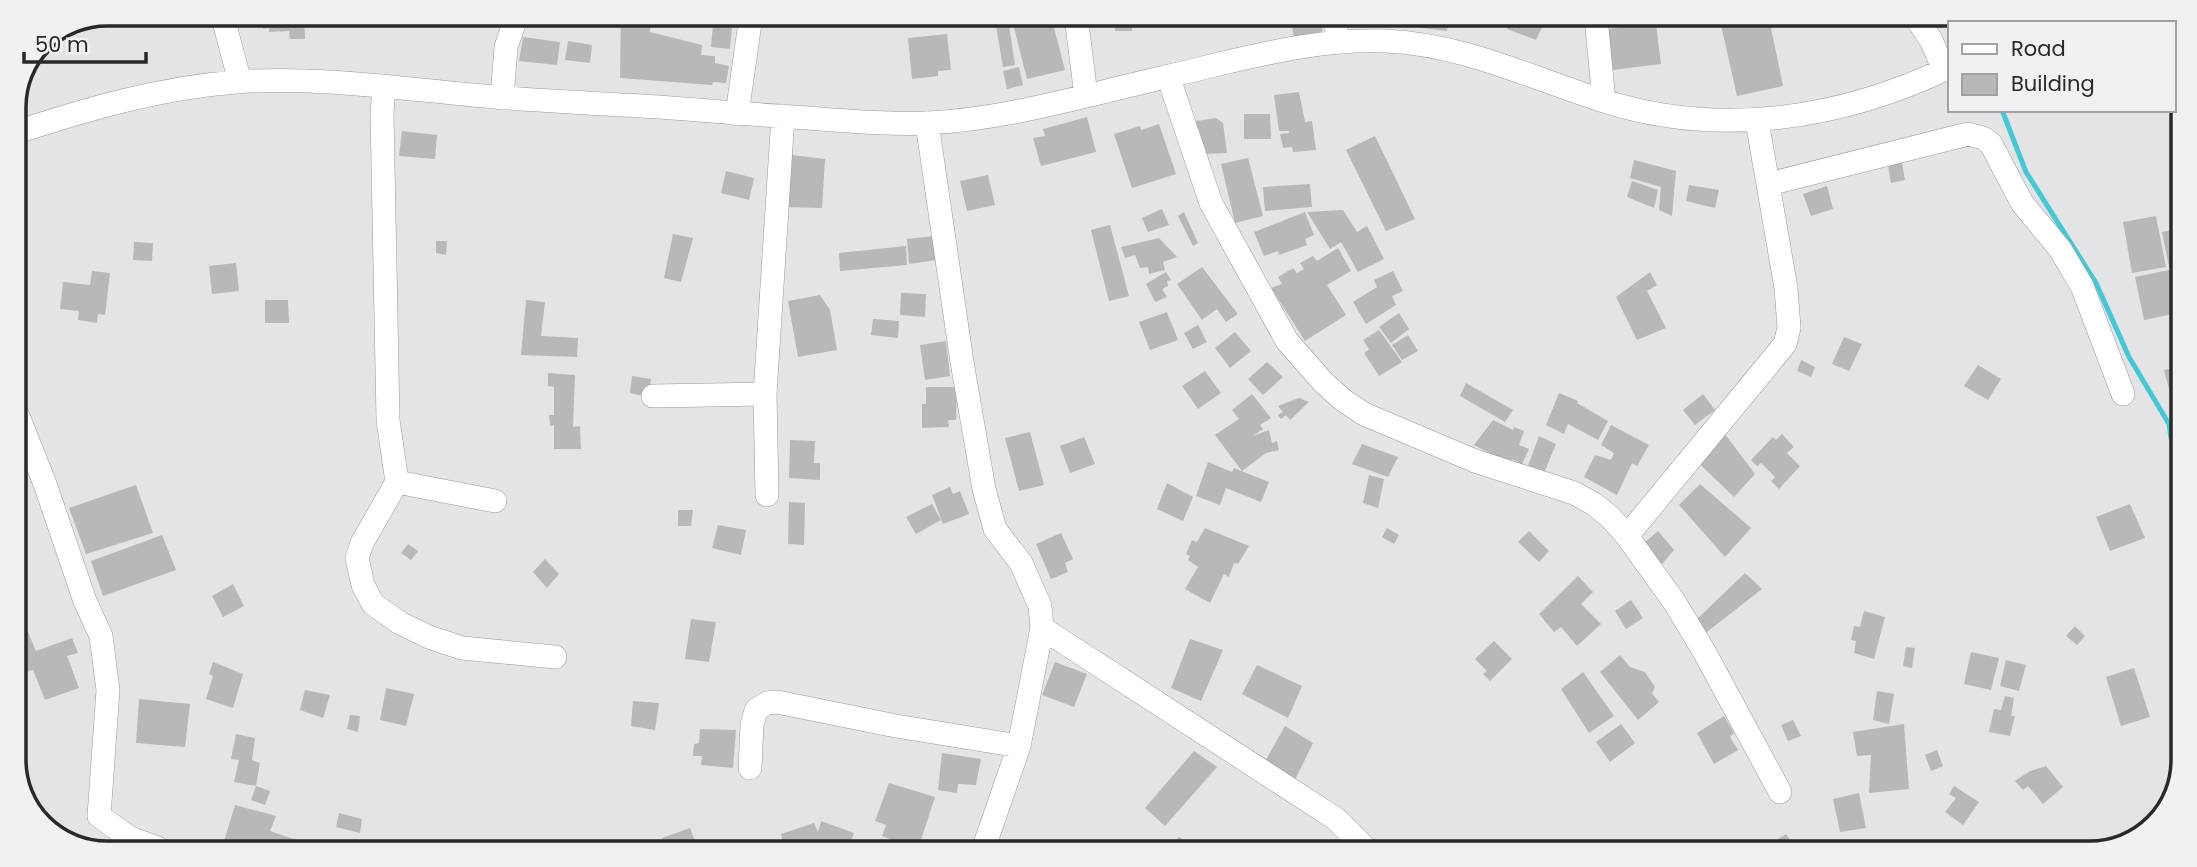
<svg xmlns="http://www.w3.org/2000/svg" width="2197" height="867" font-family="Poppins,sans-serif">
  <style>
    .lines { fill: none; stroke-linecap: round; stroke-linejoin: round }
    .stream { stroke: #45c8d4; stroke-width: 5 }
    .building { fill: #b8b8ba }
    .minor-casing { stroke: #99999b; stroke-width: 24 }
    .minor { stroke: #fff; stroke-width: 23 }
    .rim { fill: none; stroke: #29292a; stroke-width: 3.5 }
  </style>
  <rect width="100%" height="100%" fill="#e4e4e6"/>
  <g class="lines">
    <path class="stream" d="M1954,19L1956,23
      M2002,110L2026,172L2096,283L2129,357L2169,424L2171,438L2180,455"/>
  </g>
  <path class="building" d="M262,14H304L305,39H290L289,31L269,32V28L263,29Z
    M521,15H555L554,23L520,19Z
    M621,15H651L650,32L702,45L701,55L715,56V63L729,66L726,83L713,82L712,85L620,78Z
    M1011,16H1051L1065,70L1027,79Z
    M1114,17H1144V26H1132V31H1115Z
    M1291,17H1321L1323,39L1294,41Z
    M1422,17H1450L1447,31L1421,28Z
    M1008,18L1015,65L1003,67L995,20Z
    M1512,18H1546L1536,40L1507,29Z
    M1612,18H1645V22L1612,23Z
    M1754,18H1769L1783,86L1737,96L1721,25Z
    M1656,24L1661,64L1612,70L1607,29Z
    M713,25L732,28L730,49L711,47Z
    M947,34L951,70L938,71V76L912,79L908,38Z
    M523,37L560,42L557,65L519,61Z
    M568,41L592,45L590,63L565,60Z
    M1019,67L1023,85L1007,89L1003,71Z
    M1299,92L1305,122L1312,121L1316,150L1293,152L1292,147L1283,148L1280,134L1289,133V131H1279L1274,95Z
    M1244,114H1270L1271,139H1244Z
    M1087,117L1096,152L1041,166L1033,138L1045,136L1043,129Z
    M1216,118L1223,123L1227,153L1200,154L1190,122Z
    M1159,124L1176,174L1132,188L1114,134L1140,126L1141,130Z
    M402,131L437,135L435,159L399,156Z
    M1375,136L1415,219L1386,231L1346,150Z
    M784,154L825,159L822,208L782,207Z
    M1248,158L1263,216L1235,223L1221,164Z
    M1634,160L1676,171L1672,216L1659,210L1661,187L1630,178Z
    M1902,163L1905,180L1891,183L1888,165Z
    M726,171L754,178L749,200L721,193Z
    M988,175L995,205L967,211L960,181Z
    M1632,181L1658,190L1654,208L1627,197Z
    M1310,184L1312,207L1265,211L1263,187Z
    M1689,185L1719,190L1715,208L1686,201Z
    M1827,186L1833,209L1811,216L1803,194Z
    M1162,209L1169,225L1148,232L1142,218Z
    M1343,210L1357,232L1367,226L1384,259L1358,272L1341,242L1330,249L1307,212Z
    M1184,212L1198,243L1193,246L1178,216Z
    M1305,212L1314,235L1305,239L1307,245L1279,255L1278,251L1264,256L1254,232Z
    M2156,216L2166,267L2132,273L2123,222Z
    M1110,225L1129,296L1109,301L1091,230Z
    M2182,228V265L2169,267L2162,232Z
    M673,234L693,238L681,282L664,278Z
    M934,236L937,260L909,264L907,239Z
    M1159,238L1177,257L1163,262L1165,270L1149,274L1148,267L1140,268L1135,255L1125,258L1121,247Z
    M436,241H447L446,255L436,253Z
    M134,242L153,243L152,261L133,260Z
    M906,246L907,265L840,271L839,253Z
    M1338,248L1351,271L1327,285L1346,315L1305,341L1271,288L1282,284L1278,277L1293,268L1297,273L1304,269L1300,263L1313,256L1317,261Z
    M236,263L239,291L212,294L209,266Z
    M1202,267L1238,314L1226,322L1217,309L1202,320L1177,284Z
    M2169,270L2178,313L2144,320L2135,277Z
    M92,271L110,273L105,315L98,314L97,323L78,320L79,311L60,309L63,282L90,285Z
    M1393,271L1403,291L1392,296L1396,305L1366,324L1353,302L1377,287L1374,280Z
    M1166,272L1171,280L1167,281L1168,286L1162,289L1167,297L1155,302L1146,284Z
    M1650,272L1657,285L1647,291L1666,328L1637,340L1616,297Z
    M901,293L926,294L925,317L900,315Z
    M820,295L830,310L837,350L798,357L788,301Z
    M265,300H288L289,323H265Z
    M526,300L545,302L541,336L578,338L577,357L521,355Z
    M1167,312L1178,340L1150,350L1139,322Z
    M1399,313L1409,329L1391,343L1379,327Z
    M873,319L899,321L898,338L871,335Z
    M1198,325L1207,342L1193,349L1184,333Z
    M1379,330L1402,362L1379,376L1364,353L1369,349L1363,340Z
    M1235,332L1251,351L1230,368L1215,348Z
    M1408,335L1418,351L1402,360L1392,345Z
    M1844,337L1862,344L1849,371L1832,364Z
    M946,341L950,376L925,380L920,345Z
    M1801,360L1815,367L1811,377L1797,371Z
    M1267,362L1283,377L1263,395L1248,379Z
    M1978,365L2001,379L1988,400L1964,386Z
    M2181,366V397L2172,400L2164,370Z
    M1205,371L1221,393L1198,409L1182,386Z
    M548,373L575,375L573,427L580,426L581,449H554V425L550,426L549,415H554V387L548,386Z
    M632,376L651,379L648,397L630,393Z
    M1466,383L1513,410L1505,422L1460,396Z
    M926,387H957L956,420H948L949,427L922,428V404H926Z
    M1559,393L1578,401L1577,403L1608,421L1598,440L1568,424L1564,434L1546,425Z
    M1252,394L1271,418L1260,425L1263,429L1253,436L1269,430L1272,443L1277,441L1279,450L1266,453L1242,471L1215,435L1239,419L1232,410Z
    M1703,394L1715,410L1695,425L1683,410Z
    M1299,398L1309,402L1290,420L1286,415L1281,419L1278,415L1283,412L1278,406Z
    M1493,420L1513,430L1514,427L1524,431L1519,445L1529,449L1522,464L1512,459L1507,470L1488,459L1491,454L1474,445Z
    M1611,425L1649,445L1637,466L1632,463L1617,495L1584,477L1595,455L1611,460L1614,453L1601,445Z
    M1718,425L1755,474L1734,497L1686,451Z
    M1030,432L1044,485L1019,491L1005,438Z
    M1782,434L1794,447L1787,453L1800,466L1779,489L1771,481L1775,477L1761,463L1757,466L1751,460L1773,437L1776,440Z
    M1539,436L1556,444L1542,478L1526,471Z
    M1084,437L1095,464L1070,473L1060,446Z
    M790,440L815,441L814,463H820V480L789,478Z
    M1362,444L1398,457L1388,477L1352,464Z
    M1208,462L1232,472L1234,468L1269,482L1261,502L1226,488L1220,505L1196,496Z
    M1369,475L1384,479L1378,508L1363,503Z
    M1167,483L1193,497L1183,521L1157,509Z
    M1700,484L1751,528L1725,557L1679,505Z
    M136,485L153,533L86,554L69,508Z
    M950,487L953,494L960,491L969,514L943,524L932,495Z
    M789,502L805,503L804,545L788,544Z
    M932,504L941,520L916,534L906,517Z
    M2130,504L2145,538L2110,551L2096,517Z
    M678,510H693L691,526H678Z
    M718,525L746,530L741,555L712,548Z
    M1205,528L1249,546L1238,564L1234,563L1229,577L1224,574L1210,603L1185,589L1198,567L1188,560L1190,556L1186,554L1192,540L1197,542Z
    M1387,528L1399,535L1394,544L1382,537Z
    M1529,531L1549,551L1539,562L1518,542Z
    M1658,531L1674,550L1662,564L1644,543Z
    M1061,533L1073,559L1065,563L1068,572L1051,579L1036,544Z
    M162,535L176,570L103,596L91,561Z
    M408,544L418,551L411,560L401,553Z
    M545,559L559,574L547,588L533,572Z
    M1745,573L1762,589L1703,635L1694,622Z
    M1578,576L1593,592L1581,604L1601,624L1577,646L1561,627L1554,632L1539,614Z
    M233,584L244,606L223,617L212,596Z
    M1631,600L1643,618L1626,629L1615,611Z
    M1864,611L1885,617L1874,659L1854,653L1856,641L1851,640L1854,626L1860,627Z
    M691,619L716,622L709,662L685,659Z
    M25,625L36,651L72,638L78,653L67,656L79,688L45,700L33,670L21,673L14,654V630Z
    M2075,626L2085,636L2077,645L2066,636Z
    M1190,639L1223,650L1201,701L1171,688Z
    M1494,641L1512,659L1490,681L1483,674L1487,671L1475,659Z
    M1906,647L1915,648L1912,668L1903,666Z
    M1971,652L1999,658L1991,690L1964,684Z
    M1620,655L1630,667L1645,672L1655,687L1652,693L1659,702L1638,720L1600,672Z
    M2006,660L2026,665L2019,691L2000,686Z
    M213,662L243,674L233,708L206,699L213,676L209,674Z
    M1055,662L1087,674L1074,707L1042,695Z
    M1257,665L1302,686L1288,718L1242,694Z
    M2134,668L2150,717L2121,726L2106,677Z
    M1583,672L1614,716L1589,733L1561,689Z
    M386,688L414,694L406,726L380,720Z
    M305,690L330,695L323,718L300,710Z
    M1877,691L1894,694L1889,724L1873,720Z
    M2005,696L2014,698L2011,716H2015L2010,736L1989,732L1994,709L2001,710Z
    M139,699L190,704L185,747L136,743Z
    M633,701L659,703L655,730L631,726Z
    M350,715L360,716L358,732L347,729Z
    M1724,716L1734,733L1730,737L1738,750L1714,764L1697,733Z
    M1793,720L1801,736L1788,741L1781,725Z
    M1621,724L1635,743L1610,762L1596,742Z
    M1904,724L1909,789L1869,793L1871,755L1857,756L1853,732Z
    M1285,726L1313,743L1295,780L1264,763Z
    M700,729L736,730L733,768L701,765L702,756H693L694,744L699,743Z
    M236,734L255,738L252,760L260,763L256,786L234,782L239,760L231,759Z
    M1937,750L1943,766L1931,771L1925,755Z
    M1194,751L1217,767L1165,826L1145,808Z
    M942,753L981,759L976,785L958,784L957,793L938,790Z
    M2046,766L2063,787L2043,804L2028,786L2023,790L2015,781L2030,771Z
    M889,783L935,797L918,849L882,836L886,825L875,821Z
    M256,786L270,791L265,805L251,800Z
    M1954,786L1979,802L1963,825L1945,812L1956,798L1949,794Z
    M1859,793L1866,828L1840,832L1833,799Z
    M235,805L276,816L270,831L299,841L297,848H222Z
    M339,813L362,819L360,833L336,827Z
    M821,821L854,833L848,850H785L781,834L814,823L818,832Z
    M690,828L698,849H666L662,838Z
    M1786,834L1798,852H1774L1769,845Z
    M1179,837L1193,846L1200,839L1213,851H1168Z
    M771,842V850H730L729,843Z"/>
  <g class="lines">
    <g class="minor-casing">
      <path id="minor" d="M222,14L240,82
        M1076,16L1086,96
        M1336,17V42
        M1596,18L1604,101
        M1917,19L1931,40L1944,70
        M2028,23L2033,19
        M1168,76L1211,203L1287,341L1323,382L1343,400L1364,414L1475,461L1574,493L1594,504L1610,517L1627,536L1675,603L1705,653L1780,792
        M2174,79L2175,80
        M384,87L382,113L388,420L397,482L362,543L357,558L363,585L373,604L400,623L429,637L462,648L555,657
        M502,98L506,47L517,15
        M737,114L751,16
        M927,123L962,362L984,489L995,529L1021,563L1040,606L1042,628L1019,746L983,850
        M14,133C87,109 159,88 236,82C314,76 395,88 473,95C522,100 572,102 621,105C674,107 727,113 779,116C829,119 878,125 928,123C988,120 1045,106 1103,92C1142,82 1180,74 1219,64C1274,51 1328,39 1385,41C1463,44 1531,78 1604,101C1720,138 1842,119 1950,67
        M1769,184L1968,134L1983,138L1991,144L2022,203L2060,249L2082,286L2123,394
        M653,396L765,394
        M14,406L45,484L85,601L101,636L108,690L99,816L130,838L158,848
        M397,482L495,501
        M767,495L765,394L783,116
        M1627,536L1785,344L1789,328L1786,288L1757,121
        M1042,628L1336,819L1368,851
        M750,768L752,725L756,710L767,703L777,702L896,726L1019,746"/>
    </g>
    <use href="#minor" class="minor"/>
  </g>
  <path d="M0 0H2197V867H0ZM107 26H2090A81 81 0 0 1 2171 107V760A81 81 0 0 1 2090 841H107A81 81 0 0 1 26 760V107A81 81 0 0 1 107 26Z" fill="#f1f1f3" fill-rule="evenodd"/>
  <path class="rim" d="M107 26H2090A81 81 0 0 1 2171 107V760A81 81 0 0 1 2090 841H107A81 81 0 0 1 26 760V107A81 81 0 0 1 107 26Z"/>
  <rect x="1948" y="21" width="228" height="91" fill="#f1f1f3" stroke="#a1a1a3" stroke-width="2"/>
  <rect x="1962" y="44" width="35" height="10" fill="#ffffff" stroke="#a1a1a3" stroke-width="2"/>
  <text x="2011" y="56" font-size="21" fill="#29292a">Road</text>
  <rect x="1962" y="74" width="35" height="21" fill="#b8b8ba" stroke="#a1a1a3" stroke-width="2"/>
  <text x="2011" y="91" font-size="21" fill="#29292a">Building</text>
  <path d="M24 52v10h122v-10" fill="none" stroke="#29292a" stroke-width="3.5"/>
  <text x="35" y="52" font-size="21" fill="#29292a" stroke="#f1f1f3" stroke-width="5" paint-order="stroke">50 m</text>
</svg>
